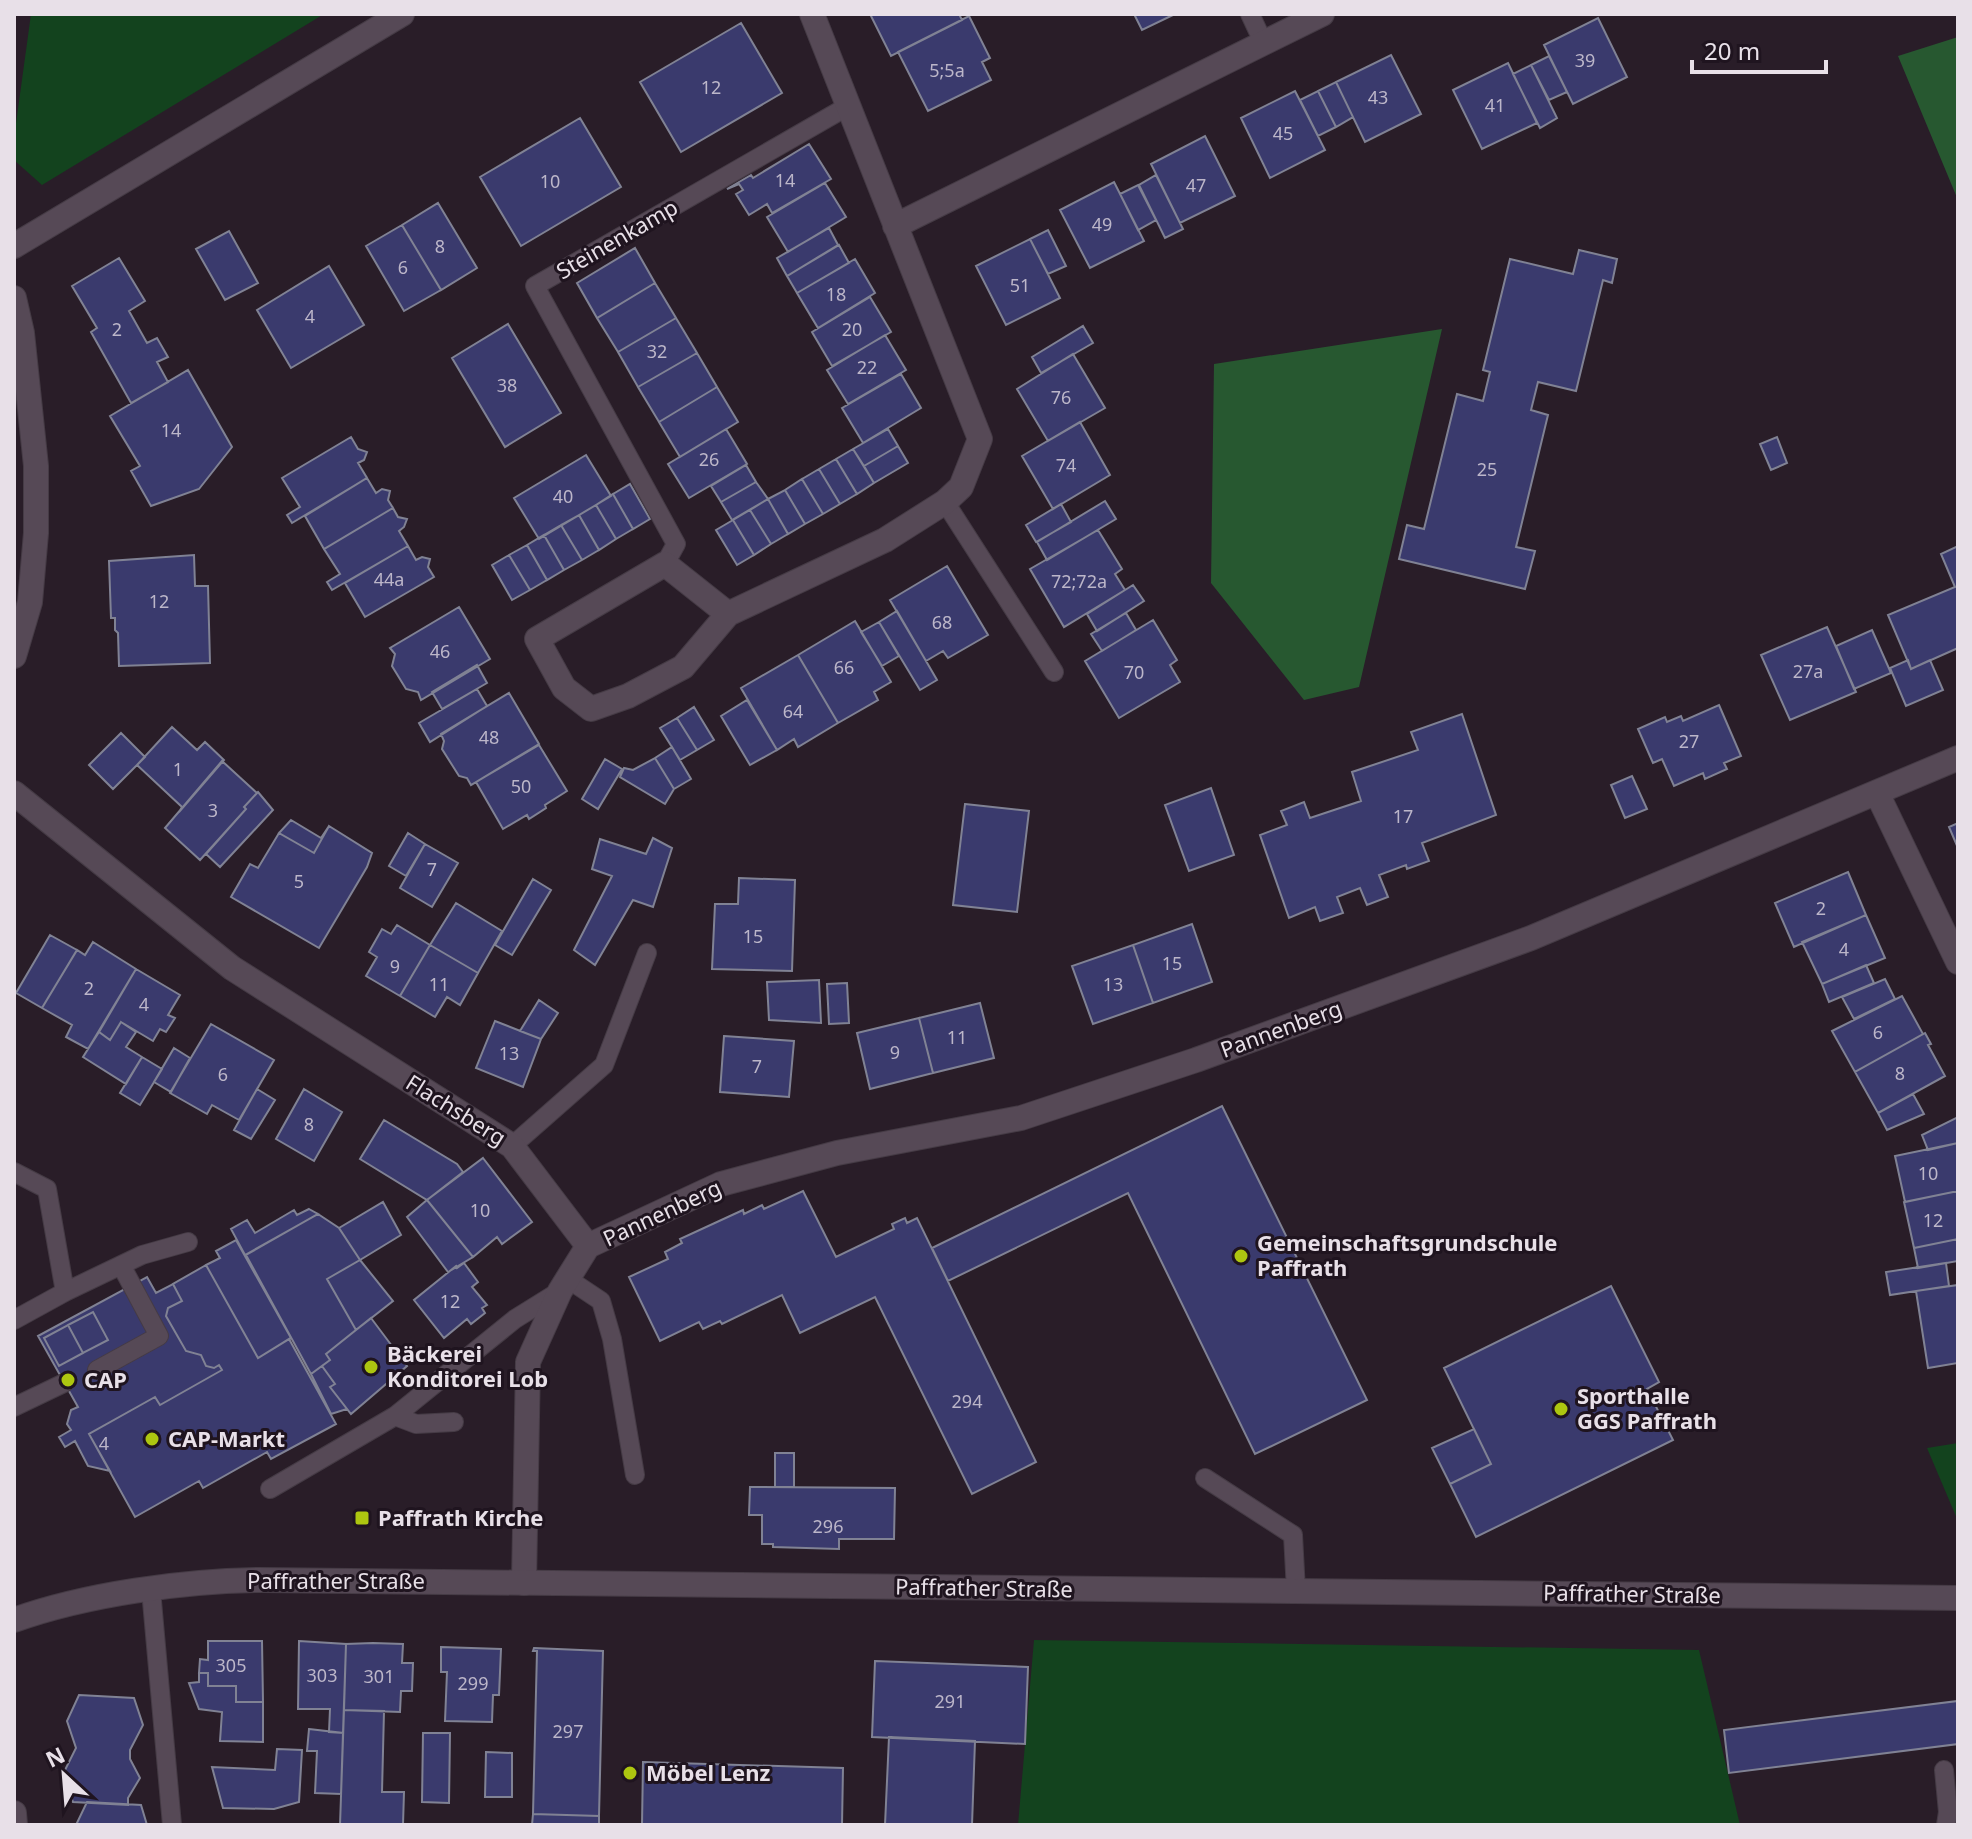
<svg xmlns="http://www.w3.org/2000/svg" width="1972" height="1839" font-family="'Noto Sans',sans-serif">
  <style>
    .green { fill: #13431e }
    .forest { fill: #275830 }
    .building { fill: #3a3a6d; stroke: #808294; stroke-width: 2 }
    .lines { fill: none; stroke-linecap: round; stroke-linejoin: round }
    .lane-casing { stroke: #453b45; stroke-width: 20 }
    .street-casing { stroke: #453b45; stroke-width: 26 }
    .secondary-casing { stroke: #453b45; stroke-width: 26 }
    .lane { stroke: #564956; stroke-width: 18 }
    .street { stroke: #564956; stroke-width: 24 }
    .secondary { stroke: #564956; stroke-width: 24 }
    .poi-dot { fill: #adc610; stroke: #1f141f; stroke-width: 3 }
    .labels { text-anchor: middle; stroke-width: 6; stroke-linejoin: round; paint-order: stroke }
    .number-label { font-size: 18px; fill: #bcb6c9 }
    .street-label { font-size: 22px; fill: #e8e0e8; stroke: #1f141f }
    .poi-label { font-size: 22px; font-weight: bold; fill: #e8e0e8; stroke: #1f141f; text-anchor: start }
  </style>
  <rect width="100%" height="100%" fill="#291d28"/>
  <path class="green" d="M31,14H324L42,185L14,160V138Z
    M1958,1443V1521L1927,1448Z
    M1034,1640L1699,1650L1740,1825H1018Z"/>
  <path class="forest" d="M1958,37V200L1898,56Z
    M1442,329L1359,687L1304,700L1211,583L1214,364Z"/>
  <path class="building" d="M870,14H959L962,20L891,56Z
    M1134,14H1175L1142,30Z
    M969,16L990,58L982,62L991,80L928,111L898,52Z
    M1598,18L1627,77L1573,104L1544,45Z
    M741,23L782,93L681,152L640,82Z
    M1391,55L1421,114L1365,142L1336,82Z
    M1549,56L1567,92L1549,100L1531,65Z
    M1508,63L1537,123L1482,149L1453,90Z
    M1531,65L1557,118L1540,128L1513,74Z
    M1336,82L1353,117L1336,127L1318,91Z
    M1295,91L1325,150L1270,178L1241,118Z
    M1318,91L1336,127L1318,136L1300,100Z
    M580,118L621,187L521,246L480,177Z
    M1205,136L1235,196L1180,223L1151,164Z
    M809,144L831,179L772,213L767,204L749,215L736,194L743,190L739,184L727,189L751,175L753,178Z
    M1156,175L1183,229L1165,238L1139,185Z
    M1114,182L1144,241L1090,268L1060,210Z
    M825,183L846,217L788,252L767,217Z
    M1138,185L1156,220L1138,230L1120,194Z
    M438,203L477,268L441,290L402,225Z
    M402,225L441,290L404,311L366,246Z
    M829,228L838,245L787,276L777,258Z
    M1048,230L1066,266L1048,274L1030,239Z
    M229,231L258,283L225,300L196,249Z
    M1030,239L1060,298L1006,325L976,266Z
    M839,245L849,263L797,293L787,276Z
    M635,248L655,283L597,318L577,283Z
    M1579,250L1617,259L1612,283L1603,280L1576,391L1538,382L1531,410L1548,415L1516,547L1535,551L1525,589L1399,559L1407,525L1424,529L1457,394L1483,401L1490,372L1483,370L1510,259L1573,274Z
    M119,258L145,301L129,311L147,343L157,338L168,357L157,362L168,382L131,403L91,332L97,328L72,286Z
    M855,259L875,293L818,328L797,293Z
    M329,266L364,325L291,368L257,310Z
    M655,283L676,318L618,352L597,318Z
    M870,297L891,332L832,366L812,332Z
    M676,318L697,353L638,387L618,352Z
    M508,324L561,413L505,447L452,358Z
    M1083,326L1093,343L1041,373L1032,357Z
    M885,335L906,370L848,404L827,370Z
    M697,353L717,387L659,422L638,387Z
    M1073,354L1105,408L1048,441L1017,389Z
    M188,370L232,447L199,489L151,506L131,471L140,466L110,416Z
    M901,374L921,408L863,443L842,408Z
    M717,387L738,422L680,457L659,422Z
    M1080,422L1110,475L1053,509L1022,456Z
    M726,429L747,464L689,498L668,464Z
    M888,429L898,446L864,466L853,449Z
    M351,437L358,449L367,452L364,460L358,463L367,478L292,523L287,515L300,507L282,478Z
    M1777,437L1787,463L1771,470L1760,444Z
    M898,446L908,463L874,483L864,466Z
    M853,449L874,483L857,494L836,459Z
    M586,455L611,496L539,539L514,498Z
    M836,459L857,494L840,504L819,469Z
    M746,465L756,482L721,502L711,486Z
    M819,469L840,504L823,514L802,479Z
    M367,478L376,493L382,489L390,491L388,500L393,508L324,549L305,516Z
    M802,479L823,514L805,524L785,490Z
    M756,482L768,499L732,520L721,502Z
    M630,484L650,519L633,529L613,494Z
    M785,490L805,524L788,534L768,499Z
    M613,494L633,529L616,539L596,505Z
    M768,499L788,534L771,544L750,510Z
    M1105,501L1116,519L1047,560L1037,542Z
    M1061,504L1071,522L1036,542L1026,525Z
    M596,505L616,539L599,550L579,515Z
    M393,508L398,517L407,519L404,527L399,531L408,546L332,590L327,582L340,574L324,549Z
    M750,510L771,544L754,555L733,520Z
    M579,515L599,550L582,560L561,525Z
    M733,520L754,555L737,565L716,530Z
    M561,525L582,560L564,570L544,535Z
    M1098,530L1122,569L1115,574L1125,590L1064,627L1030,569Z
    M544,535L564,570L547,580L527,545Z
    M527,545L547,580L530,590L509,555Z
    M408,546L416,560L422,557L430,559L428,567L434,577L365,617L345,583Z
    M1958,546V648L1911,669L1888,615L1955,587L1941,554Z
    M194,555L195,586H208L210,663L119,666L118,633L115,630V618H111L109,561Z
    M509,555L530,590L512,600L492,565Z
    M947,566L988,635L948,658L943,651L926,661L890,600Z
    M1133,585L1144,601L1097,631L1087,614Z
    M459,607L490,659L421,700L418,692L406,689L392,666L395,654L390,648Z
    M897,611L937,680L920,690L879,622Z
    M1126,613L1136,630L1102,651L1091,634Z
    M1153,620L1177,660L1170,665L1180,682L1119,718L1085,661Z
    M855,621L891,682L874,692L878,700L838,723L798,655Z
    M879,622L899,656L882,666L861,632Z
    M1827,627L1856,692L1790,720L1761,655Z
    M1872,630L1891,673L1854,689L1836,646Z
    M798,655L838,723L798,747L794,739L777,750L741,688Z
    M1908,660L1911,669L1930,660L1943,690L1906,706L1890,668Z
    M477,665L487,683L442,709L432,692Z
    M477,689L487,706L430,742L419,723Z
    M509,693L539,744L471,785L467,778L459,776L442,749L444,741L441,734Z
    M747,700L777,750L750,765L721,716Z
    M1719,705L1741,756L1724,763L1727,769L1705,779L1703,773L1674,786L1662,759L1653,763L1638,729L1665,717L1667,722L1681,716L1683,721Z
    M694,707L714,740L697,750L677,718Z
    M1462,714L1496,815L1422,843L1429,861L1407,869L1406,865L1379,875L1388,897L1367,905L1360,888L1337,897L1343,913L1320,921L1315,907L1289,918L1260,835L1287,825L1281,811L1304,802L1310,818L1361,801L1352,772L1418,750L1411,732Z
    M677,718L697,750L680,760L660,728Z
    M172,727L197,750L205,742L224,760L179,812L182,807L137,765Z
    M121,733L145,757L113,789L89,765Z
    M539,745L567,791L545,805L546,808L529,819L527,815L503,829L476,782Z
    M672,747L691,779L674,789L655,758Z
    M655,758L674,789L665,804L620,777L624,768L633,770Z
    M605,759L622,769L598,809L582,799Z
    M222,761L257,793L244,807L246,809L200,860L165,828Z
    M1632,776L1647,809L1625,818L1611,785Z
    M1211,788L1234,855L1189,871L1165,805Z
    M258,792L273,810L220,867L206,854L246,809L244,807Z
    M965,804L1029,811L1017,912L953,905Z
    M291,820L321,838L329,826L314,853L279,833Z
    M1958,823V848L1949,827Z
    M329,826L372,853L367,867L319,948L231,897L250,864L258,868L279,833L314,853Z
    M408,833L425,844L406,876L389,866Z
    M653,838L672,848L653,907L633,900L595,965L574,950L612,876L592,869L600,839L646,854Z
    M425,844L458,863L432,907L400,888Z
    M1848,872L1866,915L1794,947L1775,903Z
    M739,878L795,880L792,971L712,969L715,904H738Z
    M533,879L551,890L512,955L495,945Z
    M456,903L502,931L478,973L430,945Z
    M1866,915L1885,958L1822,984L1802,942Z
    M1192,924L1212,982L1153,1003L1133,945Z
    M397,925L430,945L400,996L366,976L377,957L369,952L382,929L391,934Z
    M50,935L77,950L42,1008L16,993Z
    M93,942L136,969L88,1049L66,1037L72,1025L42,1008L77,950L85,955Z
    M430,945L478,973L460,1005L447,997L435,1017L400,996Z
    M1133,945L1153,1003L1093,1024L1072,966Z
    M1866,965L1874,983L1829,1002L1822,984Z
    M136,969L180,995L168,1015L175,1018L166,1032L160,1029L153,1041L121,1022L110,1040L99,1032Z
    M1885,979L1895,999L1854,1019L1842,997Z
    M819,980L821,1023L769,1020L767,982Z
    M847,983L849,1023L829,1024L827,984Z
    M1902,996L1923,1034L1855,1072L1832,1031Z
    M539,1000L558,1013L541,1039L520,1031Z
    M980,1003L994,1058L933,1073L919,1018Z
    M919,1018L933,1073L870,1089L857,1033Z
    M495,1021L541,1039L523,1087L476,1068Z
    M121,1022L136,1032L126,1047L142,1057L126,1084L83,1057L99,1032L110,1040Z
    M211,1024L274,1060L239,1120L212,1105L207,1114L170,1093Z
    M1925,1033L1931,1044L1928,1045L1945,1076L1878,1113L1855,1072Z
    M724,1036L794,1041L789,1097L720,1092Z
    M174,1048L190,1058L171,1092L154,1082Z
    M142,1057L162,1069L140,1105L120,1093Z
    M257,1089L275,1100L251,1139L234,1130Z
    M304,1089L342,1112L314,1161L276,1139Z
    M1913,1094L1924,1114L1887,1130L1878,1113Z
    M1222,1106L1367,1400L1255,1454L1128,1193L948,1281L932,1248Z
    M1958,1117V1143L1928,1150L1922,1135Z
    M384,1120L457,1164L463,1172L427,1200L360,1159Z
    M1958,1143V1191L1905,1202L1895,1156Z
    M483,1158L532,1222L502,1244L497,1237L473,1257L427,1200Z
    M803,1191L836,1257L894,1229L892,1224L905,1218L907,1223L917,1218L1036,1462L972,1494L875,1297L800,1333L782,1295L722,1324L720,1321L703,1329L699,1322L660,1341L629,1277L668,1259L665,1252L682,1243L680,1239L743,1210L744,1214L762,1205L764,1209Z
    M1958,1191V1239L1914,1248L1904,1202Z
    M427,1200L473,1257L448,1272L407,1217Z
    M383,1202L401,1235L360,1260L339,1228Z
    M309,1209L318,1214L245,1255L231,1229L247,1220L255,1233L294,1210L297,1215Z
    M318,1214L339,1228L360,1260L327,1279L356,1330L326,1354L330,1360L311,1374L246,1255Z
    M1958,1239V1261L1918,1268L1914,1248Z
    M236,1240L291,1338L258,1358L206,1265L220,1258L216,1251Z
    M360,1260L393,1301L356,1330L327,1279Z
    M464,1263L478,1282L472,1287L487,1305L482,1308L485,1313L471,1324L467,1319L444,1338L414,1300L456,1266L457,1268Z
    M1946,1263L1949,1286L1890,1295L1886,1272Z
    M206,1265L258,1358L289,1339L336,1424L271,1459L267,1452L203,1488L199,1481L135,1517L89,1434L155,1397L160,1405L222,1370L219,1365L214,1368L206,1366L201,1355L186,1351L166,1316L168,1308L182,1301L173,1284Z
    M147,1277L156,1293L173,1284L182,1301L168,1308L166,1316L186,1351L201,1355L206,1366L214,1368L219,1365L222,1370L160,1405L155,1397L89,1434L110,1471L88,1466L75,1441L65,1447L59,1437L71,1430L67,1424L71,1410L78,1407L38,1336Z
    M1958,1285V1363L1928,1368L1916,1291Z
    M1611,1286L1659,1382L1647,1389L1673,1440L1476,1537L1450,1484L1491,1464L1444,1368Z
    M93,1312L108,1340L83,1353L68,1325Z
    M371,1318L407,1366L351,1414L330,1387L335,1384L322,1366L330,1360L326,1354Z
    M68,1325L83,1353L59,1366L44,1338Z
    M322,1366L335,1384L330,1387L347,1409L331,1414L311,1374Z
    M1474,1429L1491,1464L1450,1484L1432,1448Z
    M775,1453H794V1487H775Z
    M750,1487L895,1488L894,1539H839V1549L773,1547V1544H762V1515H749Z
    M208,1641H262L263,1702H236V1686H208V1673H199L200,1659L208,1660Z
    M299,1641L346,1644L343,1733L329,1732L330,1709H298Z
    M373,1643L403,1644L402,1663H413L412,1691H401L400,1712L344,1710L346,1644Z
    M441,1647L501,1649L499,1695H493L492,1722L445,1721L447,1672H441Z
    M534,1648L603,1651L599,1816L533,1814L537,1651H533Z
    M875,1661L1028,1667L1025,1744L872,1737Z
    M199,1673H208V1686H236V1702H263V1742L220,1741L222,1712L199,1709L189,1683L199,1682Z
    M79,1695L134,1698L143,1725L130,1750V1759L140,1778L128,1798V1805L73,1802L63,1774L76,1748L67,1721Z
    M1958,1701V1744L1729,1773L1724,1730Z
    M344,1710L384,1711L382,1792H404L403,1825H340Z
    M309,1729L343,1733L341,1794L315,1793L317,1751H307Z
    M423,1733H450L449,1803L422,1802Z
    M889,1737L975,1741L972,1825H885Z
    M277,1749L302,1750L299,1802L274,1809L223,1808L212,1767L275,1770Z
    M486,1752L512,1753V1797H485Z
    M643,1762L843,1768L842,1825H642Z
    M87,1802L141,1805L147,1825H76Z
    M533,1814L599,1816V1825H532Z"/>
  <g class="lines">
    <g class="lane-casing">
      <path id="lane" d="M1250,14L1264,44
        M945,502L1054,672
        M665,564L676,544L535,286L850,105
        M512,1146L604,1065L647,953
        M14,1172L47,1189L65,1292L14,1320
        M568,1279L601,1301L612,1339L635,1475
        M65,1292L142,1255L188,1242
        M97,1370L159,1336L121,1265
        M14,1407L64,1383
        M395,1416L416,1424L454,1422
        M1205,1478L1293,1535L1296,1591
        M270,1489L395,1416L515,1319L560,1291
        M151,1590L172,1825
        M1944,1770L1948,1812L1946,1825"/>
    </g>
    <g class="street-casing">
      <path id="street" d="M895,226L1322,14
        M14,246L402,14
        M14,298L22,333L36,466V533L30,602L14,656
        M728,614L683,667L628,696L591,709L564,688L537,639L665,564L728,614L885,540L945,502L961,487L980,439L812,14
        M14,793L232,968L512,1146L588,1246
        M1877,793L1958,962
        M588,1246L721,1184L837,1153L1021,1118L1196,1060L1531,938L1958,758
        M524,1583L528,1362L560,1291L588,1246"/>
    </g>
    <g class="secondary-casing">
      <path id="secondary" d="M14,1620C87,1594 183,1581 261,1580L1958,1598
        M14,1813L15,1825"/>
    </g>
    <use href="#lane" class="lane"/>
    <use href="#street" class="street"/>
    <use href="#secondary" class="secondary"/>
  </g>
  <g class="poi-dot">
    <circle cx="1241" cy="1256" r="8"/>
    <circle cx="371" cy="1367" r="8"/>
    <circle cx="68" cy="1380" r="8"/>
    <circle cx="1561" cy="1409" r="8"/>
    <circle cx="152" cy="1439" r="8"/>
    <rect x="354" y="1510" width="16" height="16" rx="4"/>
    <circle cx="630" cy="1773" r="8"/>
  </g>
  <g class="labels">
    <g class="number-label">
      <text x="1585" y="67">39</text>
      <text x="947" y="77">5;5a</text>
      <text x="711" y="94">12</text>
      <text x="1378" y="104">43</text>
      <text x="1495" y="112">41</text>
      <text x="1283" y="140">45</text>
      <text x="785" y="187">14</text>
      <text x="550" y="188">10</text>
      <text x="1196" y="192">47</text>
      <text x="1102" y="231">49</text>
      <text x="440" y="253">8</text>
      <text x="403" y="274">6</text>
      <text x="1020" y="292">51</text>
      <text x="836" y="301">18</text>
      <text x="310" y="323">4</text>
      <text x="117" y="336">2</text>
      <text x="852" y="336">20</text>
      <text x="657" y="358">32</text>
      <text x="867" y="374">22</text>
      <text x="507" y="392">38</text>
      <text x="1061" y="404">76</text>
      <text x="171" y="437">14</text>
      <text x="709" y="466">26</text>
      <text x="1066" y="472">74</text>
      <text x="1487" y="476">25</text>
      <text x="563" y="503">40</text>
      <text x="389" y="586">44a</text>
      <text x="1079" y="588">72;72a</text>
      <text x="159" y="608">12</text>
      <text x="942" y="629">68</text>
      <text x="440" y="658">46</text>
      <text x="844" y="674">66</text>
      <text x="1808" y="678">27a</text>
      <text x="1134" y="679">70</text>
      <text x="793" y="718">64</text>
      <text x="489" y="744">48</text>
      <text x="1689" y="748">27</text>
      <text x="178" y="776">1</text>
      <text x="521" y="793">50</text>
      <text x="213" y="817">3</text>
      <text x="1403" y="823">17</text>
      <text x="432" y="876">7</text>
      <text x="299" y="888">5</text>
      <text x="1821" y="915">2</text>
      <text x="753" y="943">15</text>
      <text x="1844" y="956">4</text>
      <text x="1172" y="970">15</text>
      <text x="395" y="973">9</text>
      <text x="439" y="991">11</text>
      <text x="1113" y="991">13</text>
      <text x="89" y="995">2</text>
      <text x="144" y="1011">4</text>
      <text x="1878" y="1039">6</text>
      <text x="957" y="1044">11</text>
      <text x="895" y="1059">9</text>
      <text x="509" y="1060">13</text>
      <text x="757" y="1073">7</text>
      <text x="1900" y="1080">8</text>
      <text x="223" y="1081">6</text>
      <text x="309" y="1131">8</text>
      <text x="1928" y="1180">10</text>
      <text x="480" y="1217">10</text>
      <text x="1933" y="1227">12</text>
      <text x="450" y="1308">12</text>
      <text x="967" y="1408">294</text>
      <text x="104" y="1450">4</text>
      <text x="828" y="1533">296</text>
      <text x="231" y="1672">305</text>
      <text x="322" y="1682">303</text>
      <text x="379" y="1683">301</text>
      <text x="473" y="1690">299</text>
      <text x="950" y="1708">291</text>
      <text x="568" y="1738">297</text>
    </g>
    <g class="street-label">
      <text transform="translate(617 239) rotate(-30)" y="8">Steinenkamp</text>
      <text transform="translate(1281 1029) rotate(-20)" y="8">Pannenberg</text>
      <text transform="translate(456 1110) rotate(32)" y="8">Flachsberg</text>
      <text transform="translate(662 1213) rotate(-25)" y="8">Pannenberg</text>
      <text x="336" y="1589">Paffrather Straße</text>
      <text transform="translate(984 1588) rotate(1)" y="8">Paffrather Straße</text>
      <text transform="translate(1632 1594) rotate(1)" y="8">Paffrather Straße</text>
    </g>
    <g class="poi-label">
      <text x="1257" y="1251">Gemeinschaftsgrundschule<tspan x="1257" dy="25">Paffrath</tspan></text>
      <text x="387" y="1362">Bäckerei<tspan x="387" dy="25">Konditorei Lob</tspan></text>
      <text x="84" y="1388">CAP</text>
      <text x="1577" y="1404">Sporthalle<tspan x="1577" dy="25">GGS Paffrath</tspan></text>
      <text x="168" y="1447">CAP-Markt</text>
      <text x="378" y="1526">Paffrath Kirche</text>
      <text x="646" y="1781">Möbel Lenz</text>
    </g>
  </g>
  <rect width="1972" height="1839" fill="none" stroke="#e8e0e8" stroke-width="32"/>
  <g transform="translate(64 1775) rotate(334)" stroke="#1f141f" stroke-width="6" paint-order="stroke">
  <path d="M0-6L14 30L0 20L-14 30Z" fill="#e8e0e8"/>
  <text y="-12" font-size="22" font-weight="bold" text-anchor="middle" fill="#e8e0e8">N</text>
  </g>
  <path d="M1692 60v12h134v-12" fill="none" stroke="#e8e0e8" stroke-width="4"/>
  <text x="1704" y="60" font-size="24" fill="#e8e0e8" stroke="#1f141f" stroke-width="6" paint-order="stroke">20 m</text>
</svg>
